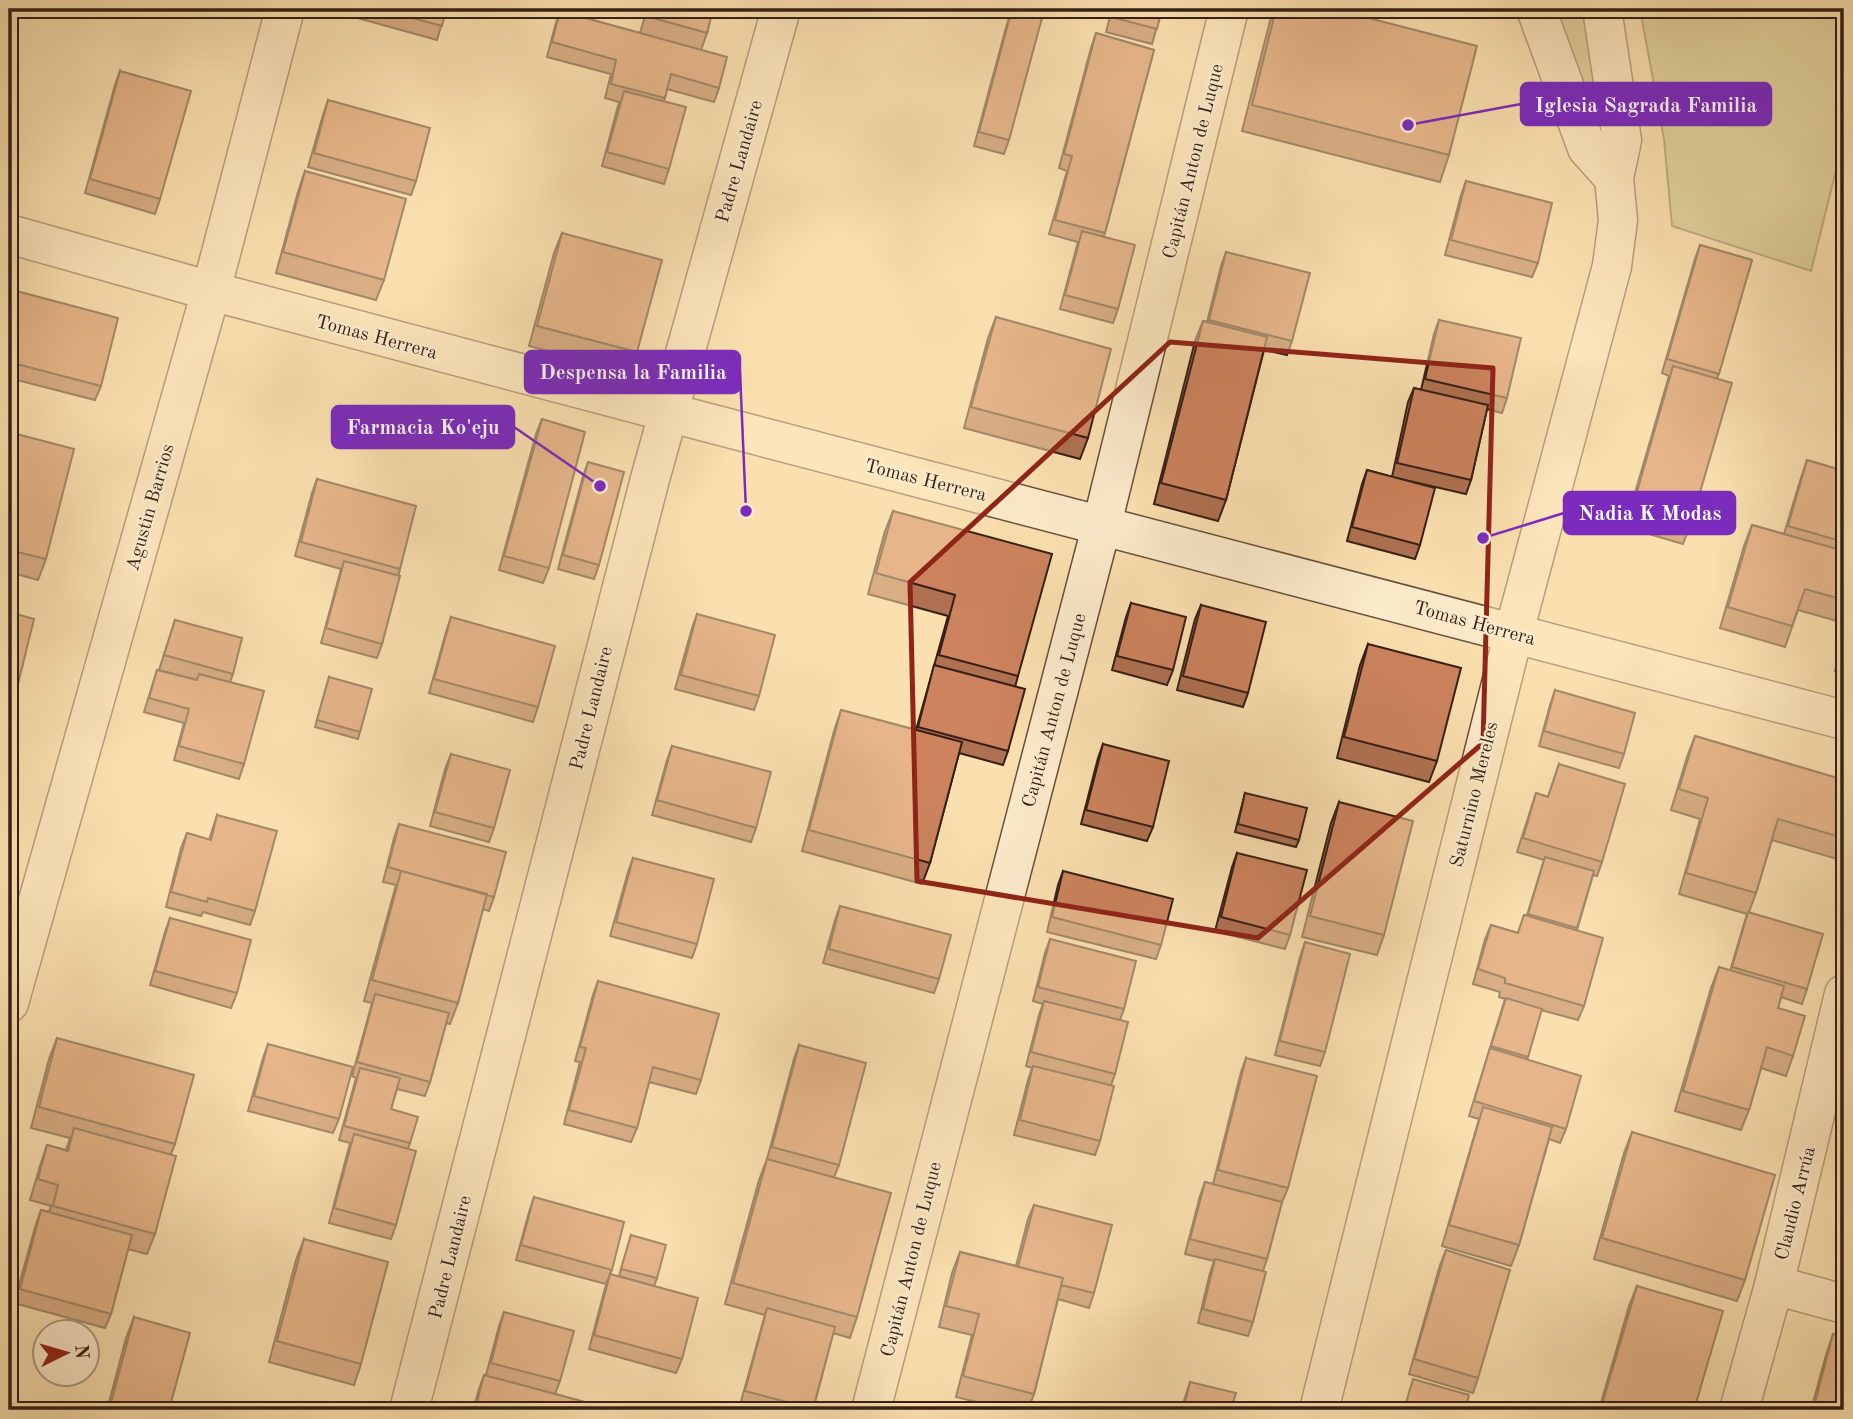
<svg xmlns="http://www.w3.org/2000/svg" width="1853" height="1419" font-family="'Old Standard TT',serif">
  <style>
    .green { fill: #c4c187; stroke: #7c704e; stroke-width: 2 }
    .lines { fill: none; stroke-linecap: round; stroke-linejoin: round }
    .minor-casing { stroke: #664f3c; stroke-width: 41 }
    .minor { stroke: #fcebcb; stroke-width: 38 }
    .wall { fill: #af7151; stroke: #351f16; stroke-width: 2 }
    .building { fill: #cc835e; stroke: #351f16; stroke-width: 2 }
    .marked { fill: none; stroke: #8f2418; stroke-width: 5; stroke-linejoin: round }
    .labels { text-anchor: middle; stroke-width: 5; stroke-linejoin: round; paint-order: stroke }
    .street-label { font-size: 19px; fill: #351f16; stroke: #fcebcb }
    .leader { fill: none; stroke: #7b2cbf; stroke-width: 2.5 }
    .callout-dot { fill: #7b2cbf; stroke: #fcebcb; stroke-width: 2.5 }
    .callout { fill: #7b2cbf; stroke: #7b2cbf; stroke-width: 2.5 }
    .callout-label { font-size: 21px; text-anchor: middle; font-weight: bold; fill: #fff }
  </style>
  <rect width="100%" height="100%" fill="#fbe0af"/>
  <filter id="stains"><feTurbulence type="fractalNoise" baseFrequency=".00286" numOctaves="4"/><feColorMatrix values="0 0 0 0 .2 0 0 0 0 .09 0 0 0 0 .02 0 0 0 .5 -.17"/></filter>
  <radialGradient id="worn" r=".72"><stop offset=".6" stop-color="#630" stop-opacity="0"/><stop offset="1" stop-color="#630" stop-opacity=".3"/></radialGradient>
  <path class="green" d="M1550,9H1586L1610,153Z
    M1640,9H1844V138L1811,271L1672,226L1664,139Z"/>
  <g class="lines">
    <g class="minor-casing">
      <path id="minor" d="M1536,9L1587,148L1614,178
        M9,234L211,291L667,412L1844,720
        M9,1003L211,291L285,9
        M1774,1285L1844,1304
        M409,1410L650,479L781,9
        M871,1410L1102,524L1229,9
        M1319,1410L1514,632L1612,266L1618,220L1614,178L1622,140L1602,9
        M1739,1410L1774,1285L1844,994"/>
    </g>
    <use href="#minor" class="minor"/>
  </g>
  <path class="wall" d="M356,9H446L437,40L354,17Z
    M647,9H713L707,33L701,50L719,88L714,102L667,89L664,101L669,169L664,184L602,166L619,102L605,98L611,74L547,57L555,26L560,11L640,33Z
    M1012,9L1009,140L1004,154L974,146L1007,24Z
    M1112,9H1162L1152,44L1106,32Z
    M1275,9H1355L1353,14L1449,155L1440,182L1242,131L1270,21Z
    M1096,33L1154,50L1104,236L1118,309L1113,323L1060,309L1078,242L1049,234L1067,171L1059,168L1091,48Z
    M120,71L160,199L155,214L85,193L115,85Z
    M328,100L416,181L411,195L308,167L323,115Z
    M305,171L384,280L376,300L276,273L298,192Z
    M1466,181L1538,263L1532,277L1445,255L1461,195Z
    M562,233L637,352L629,373L529,346L554,253Z
    M1700,245L1752,260L1717,379L1691,523L1683,544L1625,527L1669,376L1662,373L1695,259Z
    M1226,252L1292,341L1287,355L1264,350L1226,500L1218,521L1154,504L1195,341L1203,321L1207,322L1221,266Z
    M9,289L101,386L95,400L9,378Z
    M996,317L1088,438L1080,459L964,428L988,338Z
    M1439,320L1507,398L1502,413L1487,409L1471,480L1466,494L1401,479L1420,545L1415,559L1347,541L1362,484L1367,470L1392,477L1408,402L1414,388L1421,390L1434,334Z
    M542,419L549,568L543,583L499,570L536,434Z
    M9,432L46,559L38,580L9,572Z
    M1807,460L1844,471V623L1798,610L1785,647L1720,628L1744,546L1752,525L1784,534L1800,481Z
    M588,462L599,565L594,579L558,569L583,476Z
    M317,479L400,569L382,644L377,658L321,643L341,569L295,556L312,493Z
    M893,511L1018,676L1015,687L1008,751L1003,765L959,753L930,863L922,884L802,851L834,731L841,710L916,730L948,616L868,594L885,531Z
    M1131,603L1173,670L1167,685L1112,670L1126,617Z
    M1201,605L1248,693L1243,707L1177,690L1195,619Z
    M9,612L17,688L12,703L9,702Z
    M697,614L759,696L754,710L675,689L692,628Z
    M451,617L538,707L533,722L429,693L446,632Z
    M175,620L233,674L230,682L244,764L239,779L174,760L184,723L144,712L157,670L197,680L159,670Z
    M1844,638V674L1835,671Z
    M1368,644L1437,761L1429,782L1337,758L1360,665Z
    M329,677L360,732L358,739L315,727Z
    M1555,690L1624,754L1619,768L1539,746L1550,705Z
    M1695,736L1844,780V861L1772,840L1756,893L1749,912L1807,989L1802,1004L1781,997L1778,1008L1793,1056L1786,1076L1761,1068L1749,1110L1741,1130L1675,1111L1711,988L1719,967L1730,971L1747,914L1679,894L1700,819L1671,810L1687,757Z
    M1103,744L1153,827L1147,841L1081,824L1098,758Z
    M672,746L756,828L751,842L652,815L667,760Z
    M451,754L494,828L489,842L430,826L445,769Z
    M1559,764L1602,862L1597,876L1593,875L1577,930L1584,1006L1578,1020L1541,1010L1527,1060L1566,1129L1560,1143L1549,1139L1519,1245L1511,1266L1442,1246L1479,1119L1469,1116L1505,999L1499,997L1500,992L1473,984L1485,939L1491,925L1518,933L1524,915H1527L1544,860L1517,852L1536,793L1548,797Z
    M1245,793L1299,840L1296,847L1235,832Z
    M1339,802L1384,935L1377,955L1302,937L1331,823Z
    M217,815L255,911L250,925L203,912L201,916L166,907L181,848L187,833L209,840Z
    M399,824L494,897L489,911L483,909L458,1003L450,1024L446,1023L430,1082L425,1096L397,1089L391,1109L410,1143L408,1149L396,1225L391,1239L329,1223L350,1143L339,1140L356,1078L352,1076L372,1003L364,1001L396,885L383,882L394,838Z
    M1237,853L1290,935L1285,949L1215,931L1232,867Z
    M633,858L697,944L692,958L610,936L628,872Z
    M1063,871L1161,945L1156,959L1047,932L1058,885Z
    M840,906L939,979L934,993L823,963L835,920Z
    M170,918L237,993L231,1008L150,985L165,932Z
    M1050,939L1124,1009L1120,1020L1115,1074L1111,1085L1100,1141L1095,1155L1014,1135L1028,1080L1032,1068L1026,1066L1039,1015L1043,1004L1033,1001L1045,953Z
    M1305,942L1325,1052L1320,1066L1275,1055L1300,957Z
    M598,981L701,1080L696,1094L649,1082L637,1128L631,1142L564,1124L580,1062L575,1061L593,995Z
    M57,1038L175,1144L171,1154L155,1234L147,1254L128,1249L111,1314L105,1328L14,1303L36,1224L41,1210L49,1212L51,1206L30,1200L40,1166L47,1145L66,1150L70,1138L31,1128L49,1059Z
    M268,1044L339,1119L333,1133L248,1111L263,1058Z
    M799,1045L839,1165L834,1177L857,1317L850,1338L833,1333L813,1410H758L740,1405L765,1315L725,1304L759,1180L767,1159L794,1059Z
    M1246,1058L1288,1188L1282,1202L1267,1259L1263,1271L1253,1322L1248,1336L1198,1323L1210,1273L1214,1261L1185,1254L1200,1196L1205,1182L1213,1184L1241,1072Z
    M1632,1132L1745,1280L1737,1301L1594,1259L1624,1153Z
    M534,1197L612,1270L606,1284L516,1260L529,1212Z
    M1034,1205L1094,1293L1089,1308L1058,1299L1034,1394L1028,1410H1010L956,1397L972,1335L939,1327L952,1273L960,1252L1016,1266L1028,1219Z
    M631,1235L657,1278L654,1286L619,1276Z
    M304,1239L361,1364L354,1385L269,1362L296,1260Z
    M1446,1250L1478,1378L1473,1393L1409,1374L1440,1265Z
    M610,1274L682,1359L676,1373L589,1349L605,1288Z
    M1637,1286L1694,1410H1599L1629,1306Z
    M504,1312L560,1381L555,1394L587,1410H473L479,1389L484,1375H486L499,1326Z
    M134,1317L169,1410H107L126,1338Z
    M1833,1334L1844,1410H1811L1826,1355Z
    M1190,1382L1231,1410H1181Z"/>
  <path class="building" d="M380,9H446L442,26Z
    M648,9H713L707,33L646,16Z
    M1012,9L1042,18L1009,140L979,132Z
    M1113,9H1162L1157,29L1111,17Z
    M1276,9H1355L1353,14L1477,46L1449,155L1252,105Z
    M560,11L727,57L719,88L671,74L665,98L611,84L616,60L552,42Z
    M1096,33L1154,50L1105,233L1055,220L1072,156L1064,154Z
    M120,71L191,91L160,199L90,179Z
    M624,91L686,107L669,169L607,152Z
    M328,100L430,128L416,181L314,153Z
    M305,171L406,199L384,280L283,252Z
    M1466,181L1552,203L1538,263L1451,240Z
    M1082,231L1135,245L1118,309L1065,295Z
    M562,233L662,260L637,352L537,326Z
    M1700,245L1752,260L1719,374L1667,359Z
    M1226,252L1310,273L1292,341L1209,320Z
    M9,289L118,318L101,386L9,362Z
    M996,317L1111,349L1088,438L971,407Z
    M1439,320L1521,338L1507,398L1425,379Z
    M1203,321L1267,337L1226,500L1161,483Z
    M1673,366L1732,383L1691,523L1633,506Z
    M1414,388L1488,405L1471,480L1397,463Z
    M542,419L585,432L549,568L504,556Z
    M9,432L74,449L46,559L9,550Z
    M1807,460L1844,471V542L1788,526Z
    M588,462L624,472L599,565L563,555Z
    M1367,470L1435,488L1420,545L1352,527Z
    M317,479L416,506L400,569L301,542Z
    M893,511L1052,554L1018,676L939,655L955,595L876,573Z
    M1752,525L1844,551V600L1805,589L1792,626L1728,607Z
    M344,561L400,576L382,644L326,628Z
    M1131,603L1186,617L1173,670L1117,656Z
    M1201,605L1266,622L1248,693L1183,676Z
    M9,612L34,619L17,688L9,686Z
    M697,614L775,635L759,696L681,675Z
    M451,617L555,646L538,707L434,679Z
    M175,620L242,638L233,674L164,655Z
    M1368,644L1461,668L1437,761L1344,737Z
    M934,665L1025,689L1008,751L918,727Z
    M157,670L197,680L199,674L264,691L244,764L179,746L189,709L149,698Z
    M329,677L372,689L360,732L317,720Z
    M1555,690L1635,713L1624,754L1544,731Z
    M841,710L962,742L930,863L809,830Z
    M1695,736L1844,780V838L1778,819L1756,893L1686,873L1708,798L1679,789Z
    M1103,744L1169,761L1153,827L1086,810Z
    M672,746L771,772L756,828L657,800Z
    M451,754L510,770L494,828L435,812Z
    M1559,764L1625,784L1602,862L1523,838L1536,793L1548,797Z
    M1245,793L1307,808L1299,840L1238,824Z
    M1339,802L1413,821L1384,935L1310,916Z
    M217,815L277,831L255,911L208,898L207,902L171,892L187,833L211,840Z
    M399,824L506,852L494,897L388,867Z
    M1237,853L1307,870L1290,935L1221,917Z
    M1545,857L1594,871L1577,928L1528,914Z
    M633,858L714,879L697,944L616,922Z
    M401,871L487,894L458,1003L372,980Z
    M1063,871L1173,899L1161,945L1052,917Z
    M840,906L951,935L939,979L829,949Z
    M1748,912L1823,934L1807,989L1732,967Z
    M1524,915L1603,938L1584,1006L1505,983V978L1478,969L1491,925L1518,933Z
    M170,918L251,940L237,993L155,971Z
    M1050,939L1136,961L1124,1009L1038,987Z
    M1305,942L1350,954L1325,1052L1280,1041Z
    M1719,967L1784,986L1778,1008L1805,1016L1793,1056L1767,1047L1749,1110L1683,1091Z
    M598,981L719,1014L701,1080L653,1067L637,1128L569,1110L586,1048L580,1047Z
    M375,994L449,1013L430,1082L357,1062Z
    M1506,998L1542,1009L1528,1057L1491,1046Z
    M1044,1001L1128,1022L1115,1074L1031,1052Z
    M57,1038L194,1075L175,1144L39,1107Z
    M268,1044L353,1067L339,1119L254,1096Z
    M799,1045L866,1063L839,1165L772,1147Z
    M1490,1048L1581,1076L1566,1129L1474,1101Z
    M1246,1058L1317,1076L1288,1188L1218,1170Z
    M1033,1066L1114,1086L1100,1141L1020,1120Z
    M360,1068L400,1078L391,1109L418,1117L410,1143L344,1126Z
    M1483,1107L1552,1127L1519,1245L1449,1225Z
    M74,1128L176,1156L155,1234L53,1206L58,1185L38,1179L47,1145L68,1151Z
    M1632,1132L1775,1175L1745,1280L1602,1238Z
    M354,1134L416,1151L396,1225L334,1208Z
    M767,1159L891,1193L857,1317L733,1283Z
    M1205,1182L1282,1202L1267,1259L1190,1239Z
    M534,1197L624,1222L612,1270L521,1245Z
    M1034,1205L1112,1225L1094,1293L1061,1285L1063,1278L1018,1267Z
    M41,1210L132,1235L111,1314L20,1289Z
    M631,1235L666,1245L657,1278L621,1269Z
    M304,1239L388,1262L361,1364L277,1341Z
    M1446,1250L1510,1270L1478,1378L1414,1359Z
    M960,1252L1063,1278L1034,1394L963,1376L979,1314L946,1306Z
    M1215,1259L1266,1272L1253,1322L1203,1309Z
    M610,1274L698,1298L682,1359L594,1335Z
    M1637,1286L1723,1311L1694,1410H1636L1603,1401Z
    M767,1308L835,1327L813,1409L745,1391Z
    M504,1312L574,1331L560,1381L491,1363Z
    M134,1317L190,1333L169,1410H109Z
    M1833,1334L1844,1337V1410H1813Z
    M484,1375L589,1403L587,1410H475Z
    M1413,1379L1469,1395L1465,1410H1404Z
    M1190,1382L1236,1393L1231,1410H1183Z
    M1562,1402L1591,1410H1559Z
    M739,1406L756,1410H738Z"/>
  <path d="M0 0H1853V1419H0ZM1170,342L1493,368L1483,743L1258,938L917,881L910,582Z" fill="#fbe0af" fill-opacity=".55" fill-rule="evenodd"/>
  <path class="marked" d="M1170,342L1493,368L1483,743L1258,938L917,881L910,582Z"/>
  <g class="labels">
    <g class="street-label">
      <text transform="translate(738 161) rotate(-74)" y="7">Padre Landaire</text>
      <text transform="translate(1192 161) rotate(-76)" y="7">Capitán Anton de Luque</text>
      <text transform="translate(377 336) rotate(15)" y="7">Tomas Herrera</text>
      <text transform="translate(926 479) rotate(14)" y="7">Tomas Herrera</text>
      <text transform="translate(149 507) rotate(-74)" y="7">Agustin Barrios</text>
      <text transform="translate(1475 622) rotate(15)" y="7">Tomas Herrera</text>
      <text transform="translate(590 708) rotate(-76)" y="7">Padre Landaire</text>
      <text transform="translate(1053 710) rotate(-75)" y="7">Capitán Anton de Luque</text>
      <text transform="translate(1473 794) rotate(-76)" y="7">Saturnino Mereles</text>
      <text transform="translate(1794 1203) rotate(-76)" y="7">Claudio Arrúa</text>
      <text transform="translate(449 1257) rotate(-76)" y="7">Padre Landaire</text>
      <text transform="translate(910 1259) rotate(-76)" y="7">Capitán Anton de Luque</text>
    </g>
  </g>
  <path class="leader" d="M1408 125L1521 104M746 511L740 372M600 486L514 427M1483 538L1564 513"/>
  <g class="callout-dot">
    <circle cx="1408" cy="125" r="7"/>
    <circle cx="746" cy="511" r="7"/>
    <circle cx="600" cy="486" r="7"/>
    <circle cx="1483" cy="538" r="7"/>
  </g>
  <g class="callout">
    <rect x="1521" y="83" width="250" height="42" rx="7"/>
    <rect x="525" y="351" width="215" height="42" rx="7"/>
    <rect x="332" y="406" width="182" height="42" rx="7"/>
    <rect x="1564" y="492" width="171" height="42" rx="7"/>
  </g>
  <g class="callout-label">
    <text x="1646" y="112">Iglesia Sagrada Familia</text>
    <text x="633" y="379">Despensa la Familia</text>
    <text x="423" y="434">Farmacia Ko'eju</text>
    <text x="1650" y="520">Nadia K Modas</text>
  </g>
  <rect width="1853" height="1419" fill="none" stroke="#fbe0af" stroke-width="35"/>
  <rect x="10" y="10" width="1832" height="1398" fill="none" stroke="#351f16" stroke-width="3.5"/>
  <rect x="18" y="18" width="1818" height="1384" fill="none" stroke="#351f16" stroke-width="2"/>
  <g transform="translate(66 1353) rotate(85)"><circle r="33" fill="#fcebcb" stroke="#ac9983" stroke-width="2"/>
  <path d="M0-5L12 26L0 18L-12 26Z" fill="#8f2418"/>
  <text y="-10" font-size="19" font-weight="bold" text-anchor="middle" fill="#351f16">N</text>
  </g>
  <rect width="100%" height="100%" filter="url(#stains)"/>
  <rect width="100%" height="100%" fill="url(#worn)"/>
</svg>
